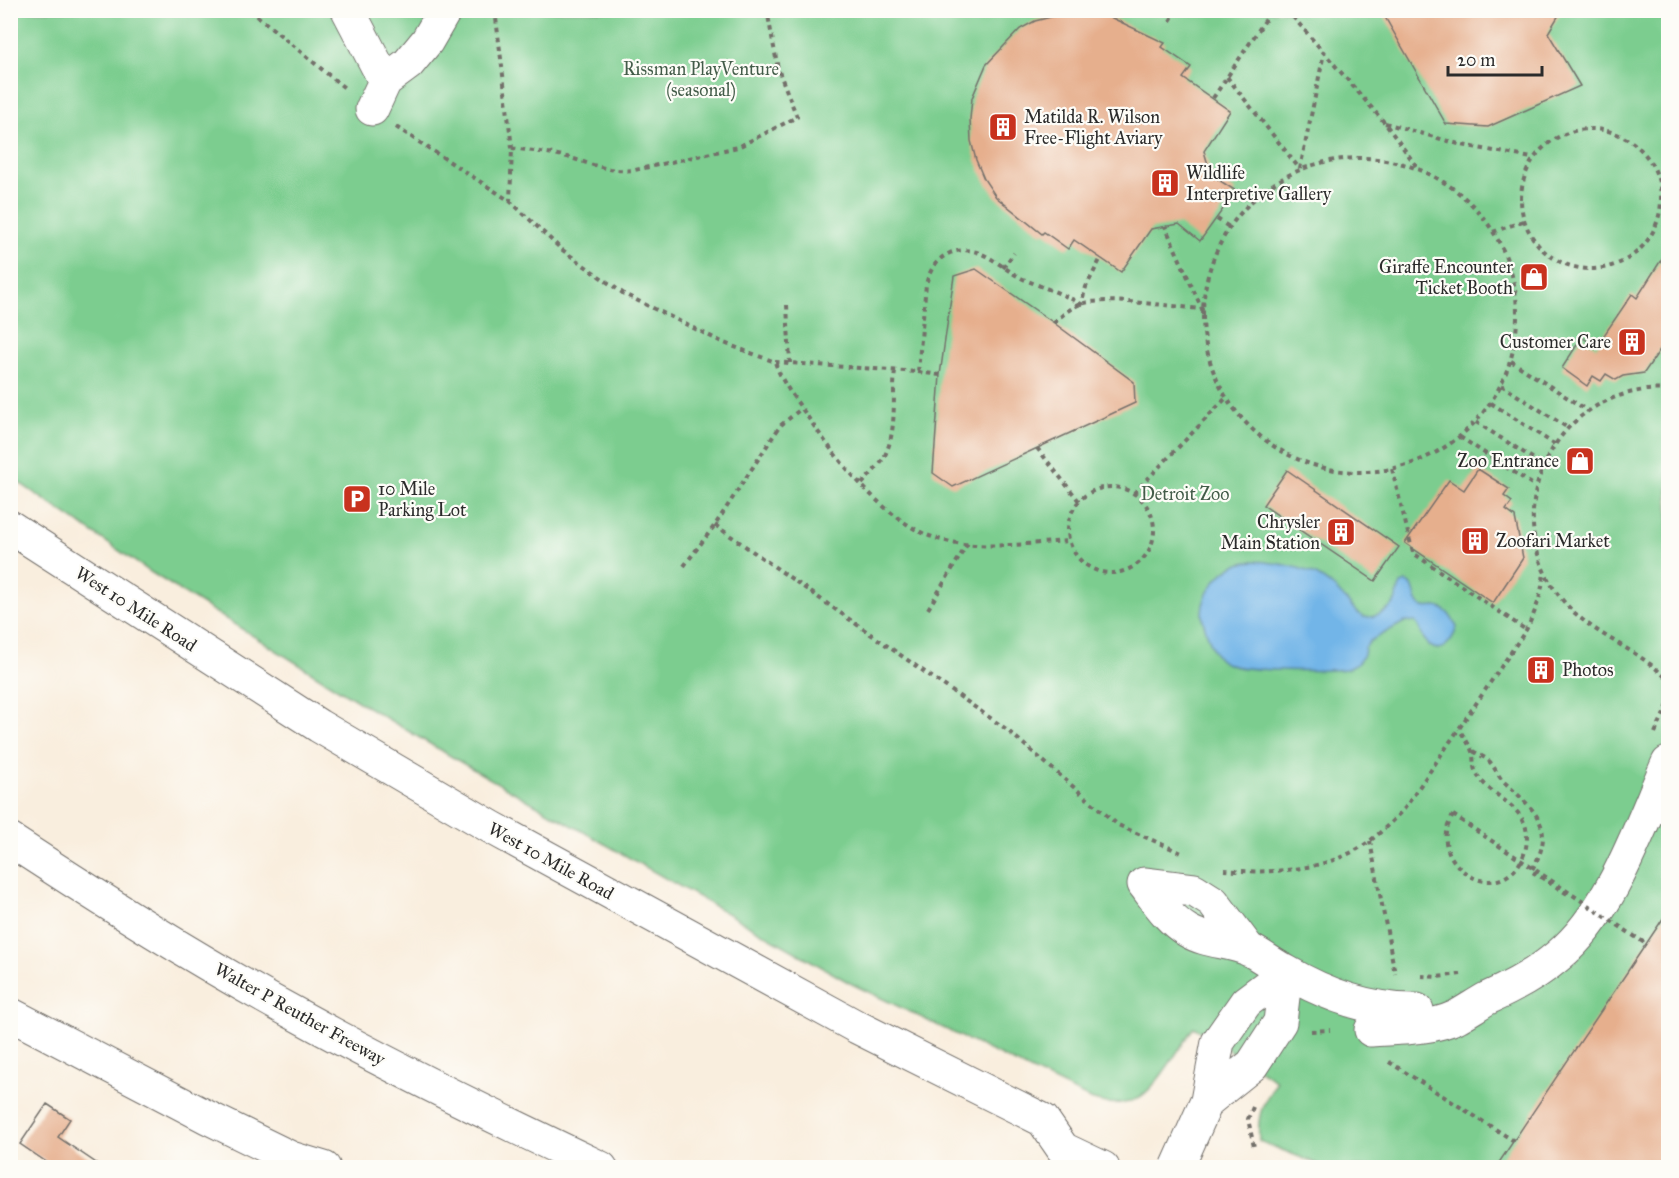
<svg xmlns="http://www.w3.org/2000/svg" width="1679" height="1178" font-family="'IM FELL Great Primer',serif">
  <style>
    .green { fill: #7ccd8f; stroke: #547c5d; stroke-width: 1.5 }
    .water { fill: #72b5e8; stroke: #4e708a; stroke-width: 1.5 }
    .building { fill: #e6af8d }
    .lines { fill: none; stroke-linecap: round; stroke-linejoin: round }
    .minor-casing { stroke: #736f6a; stroke-width: 35 }
    .major-casing { stroke: #736f6a; stroke-width: 35 }
    .highway-casing { stroke: #736f6a; stroke-width: 35 }
    .path { stroke: #736f6a; stroke-width: 4; stroke-dasharray: 4.5 4.5; stroke-linecap: butt }
    .minor { stroke: #fff; stroke-width: 33 }
    .major { stroke: #fff; stroke-width: 33 }
    .highway { stroke: #fff; stroke-width: 33 }
    .path-bridge { stroke: #736f6a; stroke-width: 4; stroke-dasharray: 4.5 4.5; stroke-linecap: butt }
    .labels { text-anchor: middle; stroke-width: 4.5; stroke-linejoin: round; paint-order: stroke }
    .park-label { font-size: 18px; fill: #435c49; stroke: #fdfcf7 }
    .poi-label { font-size: 18px; fill: #2b2b2b; stroke: #fdfcf7; text-anchor: start }
    .street-label { font-size: 18px; fill: #2b2b2b; stroke: #fdfcf7 }
  </style>
  <rect width="100%" height="100%" fill="#fdfcf7"/>
  <filter id="ink" filterUnits="userSpaceOnUse"><feTurbulence type="fractalNoise" baseFrequency=".0167" numOctaves="2"/><feDisplacementMap in="SourceGraphic" scale="12" xChannelSelector="R" yChannelSelector="G"/><feConvolveMatrix kernelMatrix="1 2 1 2 8 2 1 2 1" color-interpolation-filters="sRGB"/></filter>
  <filter id="wash" filterUnits="userSpaceOnUse"><feTurbulence type="fractalNoise" baseFrequency=".008" numOctaves="4" result="noise"/><feDisplacementMap in="SourceGraphic" scale="24" xChannelSelector="R" yChannelSelector="G"/><feGaussianBlur stdDeviation="1.35" result="paint"/><feColorMatrix in="noise" values="0 0 0 0 0 0 0 0 0 0 0 0 0 0 0 0 0 1.4 0 .05"/><feComposite in="paint" operator="in"/></filter>
  <g filter="url(#wash)">
    <rect width="100%" height="100%" fill="#f9eede"/>
    <path class="green" d="M11,11H1668V1167H1325L1259,1141C1257,1112 1262,1106 1277,1081L1194,1027C1181,1045 1158,1086 1140,1097C1125,1107 1106,1104 1090,1099L850,983L464,764L359,702L152,573L11,477Z"/>
    <path class="water" d="M1253,561C1281,563 1312,567 1333,587C1344,596 1352,609 1363,617C1374,618 1388,613 1394,603C1398,597 1397,591 1401,584L1406,582L1411,584C1416,590 1414,601 1421,606C1426,609 1430,607 1436,607C1447,608 1452,618 1457,627C1452,643 1438,660 1424,639C1421,633 1421,628 1415,622L1406,621L1370,641L1365,648L1364,655L1357,664L1347,669C1326,671 1244,672 1227,664C1216,659 1213,650 1209,639C1206,631 1202,621 1202,612C1203,593 1219,573 1235,565C1241,563 1248,562 1253,561Z"/>
    <g id="blocks">
      <path class="building" d="M1381,10H1562L1548,33L1580,86L1488,127L1446,124Z
        M1070,12H1087L1110,17L1165,43L1162,47L1191,67L1183,78L1230,111L1204,151L1211,175L1236,191L1200,241L1179,224L1151,229L1121,272L1074,240L1068,249L1044,232L1042,234L996,197L984,179L976,160L971,141L970,119L972,98L986,65L1020,29L1035,21Z
        M1668,249V338L1644,373L1623,376L1616,380L1606,374L1601,381L1593,376L1587,386L1562,368L1582,337L1596,347L1632,294L1637,298Z
        M976,269L1054,323L1134,382L1135,403L953,487L933,473L940,375L954,276Z
        M1478,469L1509,489L1504,496L1512,502L1506,510L1515,517L1523,558L1493,603L1405,543L1449,480L1464,490Z
        M1287,470L1399,547L1375,581L1263,505Z
        M1668,911V1167H1496L1646,944Z
        M47,1104L70,1119L58,1137L102,1167H54L20,1144Z"/>
    </g>
  </g>
  <g filter="url(#ink)">
    <use href="#blocks" fill-opacity="0" stroke="#736f6a" stroke-width="1.5"/>
    <g class="lines">
      <g class="minor-casing">
        <path id="minor" d="M348,10L385,81
          M372,109L385,81L408,64L427,41L445,10
          M1144,884C1157,901 1169,920 1188,931C1206,942 1230,941 1250,950C1262,956 1273,965 1285,971C1326,995 1369,1011 1417,1010
          M1144,884L1194,890L1213,902L1249,950
          M1371,1030C1399,1028 1430,1029 1456,1017C1467,1011 1477,1004 1488,998C1513,987 1537,974 1558,956C1612,912 1640,826 1668,763
          M1207,1101L1252,1065L1280,1022L1286,972
          M1177,1168L1207,1101L1218,1042L1246,1002L1286,972"/>
      </g>
      <g class="major-casing">
        <path id="major" d="M10,527L319,726L491,827L857,1027L1043,1120L1063,1149L1103,1168
          M10,1014L207,1117L291,1158L324,1168"/>
      </g>
      <g class="highway-casing">
        <path id="highway" d="M10,840C105,902 201,963 301,1017C399,1071 500,1120 601,1168"/>
      </g>
      <path class="path" d="M250,10L347,90
        M495,10L512,148L510,201
        M1287,10L1384,122L1418,168
        M1170,21L1177,10
        M1227,77L1299,168
        M1213,98L1272,10
        M1385,123L1462,145L1532,158
        M396,127L510,201L561,249L624,294L724,343L775,362C781,381 793,396 805,413C835,457 885,523 938,539C980,551 1028,543 1070,541
        M1521 199a70 70 0 1 1 140 0a70 70 0 1 1-140 0Z
        M512,148C532,151 555,153 574,159C597,166 610,172 635,170L738,147L797,117L778,69L767,10
        M1203 315a157 157 0 1 1 314 0a157 157 0 1 1-314 0Z
        M1300,169L1324,53
        M1217,219L1229,227
        M1493,232L1523,221
        M1003,268L1014,253
        M787,305L790,363
        M1054,323C1061,316 1071,307 1081,304C1103,296 1176,307 1202,309L1165,226
        M1511,361L1588,411
        M775,362L918,372L926,284C930,270 936,259 950,253C979,242 998,266 1021,278C1041,287 1062,293 1081,304L1086,287L1101,258
        M918,372L940,375
        M1501,385L1568,428
        M1668,390C1630,386 1587,404 1563,434C1519,488 1523,567 1576,614C1604,640 1642,652 1668,680
        M1491,403L1554,444
        M1476,422L1543,465
        M1460,437L1535,486
        M1037,448L1079,501
        M1392,469L1413,553L1526,630
        M862,484C869,476 877,468 883,459C898,433 892,399 895,370
        M1068 530a43 43 0 1 1 86 0a43 43 0 1 1-86 0Z
        M1134,493L1226,398
        M715,525L1006,729L1118,825L1184,854
        M684,566L715,525L772,438L781,425L802,408
        M928,609L968,543
        M1655,733L1668,705
        M1473,751C1477,754 1485,757 1489,761C1494,766 1497,774 1502,780C1533,809 1559,826 1531,871L1569,895
        M1453,815C1451,820 1447,826 1446,832C1442,855 1466,882 1489,881C1516,881 1531,852 1526,828C1520,805 1494,797 1480,779C1470,766 1476,760 1471,749C1468,742 1463,736 1459,729
        M1370,841L1395,974
        M1224,870C1272,874 1331,871 1371,840C1384,830 1394,819 1405,808L1526,630C1536,611 1542,594 1544,572
        M1421,976L1437,977L1461,974
        M1311,1031L1330,1030
        M1389,1062L1514,1141
        M1253,1107L1248,1119L1254,1147"/>
      <use href="#minor" class="minor"/>
      <use href="#major" class="major"/>
      <use href="#highway" class="highway"/>
      <path class="path-bridge" d="M1453,815L1646,944"/>
    </g>
  </g>
  <defs>
    <g id="building-square" transform="scale(1.5)"><rect x="-9" y="-9" width="18" height="18" rx="4" fill="#c8321e" stroke="#fdfcf7"/><path d="M-4-6H4V6H1V3H-1V6H-4ZM-2.5-4.3h1.7v1.8h-1.7ZM.8-4.3h1.7v1.8H.8ZM-2.5-1h1.7V.8h-1.7ZM.8-1h1.7V.8H.8Z" fill="#fff"/></g>
    <g id="shop-square" transform="scale(1.5)"><rect x="-9" y="-9" width="18" height="18" rx="4" fill="#c8321e" stroke="#fdfcf7"/><path d="M-5-2.5h2.3a2.7 3.5 0 0 1 5.4 0H5L5.5 6h-11ZM-1.5-2.5h3a1.5 2.3 0 0 0-3 0Z" fill="#fff"/></g>
    <g id="parking-square" transform="scale(1.5)"><rect x="-9" y="-9" width="18" height="18" rx="4" fill="#c8321e" stroke="#fdfcf7"/><path d="M-3.5-5.5H1a3.5 3.5 0 0 1 0 7H-1V5.5H-3.5ZM-1-3.4V-.6H.8a1.4 1.4 0 0 0 0-2.8Z" fill="#fff"/></g>
  </defs>
  <g fill-rule="evenodd">
    <use href="#building-square" x="1003" y="127"/>
    <use href="#building-square" x="1165" y="183"/>
    <use href="#shop-square" x="1534" y="277"/>
    <use href="#building-square" x="1632" y="342"/>
    <use href="#shop-square" x="1580" y="461"/>
    <use href="#parking-square" x="357" y="499"/>
    <use href="#building-square" x="1341" y="532"/>
    <use href="#building-square" x="1475" y="541"/>
    <use href="#building-square" x="1541" y="670"/>
  </g>
  <g class="labels">
    <g class="park-label">
      <text x="701" y="75">Rissman PlayVenture<tspan x="701" dy="21">(seasonal)</tspan></text>
      <text x="1185" y="500">Detroit Zoo</text>
    </g>
    <g class="poi-label">
      <text x="1024" y="123">Matilda R. Wilson<tspan x="1024" dy="21">Free-Flight Aviary</tspan></text>
      <text x="1186" y="179">Wildlife<tspan x="1186" dy="21">Interpretive Gallery</tspan></text>
      <text x="1513" y="273" text-anchor="end">Giraffe Encounter<tspan x="1513" dy="21">Ticket Booth</tspan></text>
      <text x="1611" y="348" text-anchor="end">Customer Care</text>
      <text x="1559" y="467" text-anchor="end">Zoo Entrance</text>
      <text x="378" y="495">10 Mile<tspan x="378" dy="21">Parking Lot</tspan></text>
      <text x="1320" y="528" text-anchor="end">Chrysler<tspan x="1320" dy="21">Main Station</tspan></text>
      <text x="1496" y="547">Zoofari Market</text>
      <text x="1562" y="676">Photos</text>
    </g>
    <g class="street-label">
      <text transform="translate(136 609) rotate(33)" y="6">West 10 Mile Road</text>
      <text transform="translate(551 861) rotate(29)" y="6">West 10 Mile Road</text>
      <text transform="translate(300 1014) rotate(29)" y="6">Walter P Reuther Freeway</text>
    </g>
  </g>
  <rect width="1679" height="1178" fill="none" stroke="#fdfcf7" stroke-width="36"/>
  <path d="M1448 66v9h94v-9" fill="none" stroke="#2b2b2b" stroke-width="3"/>
  <text x="1457" y="66" font-size="18" fill="#2b2b2b" stroke="#fdfcf7" stroke-width="4.5" paint-order="stroke">20 m</text>
</svg>
